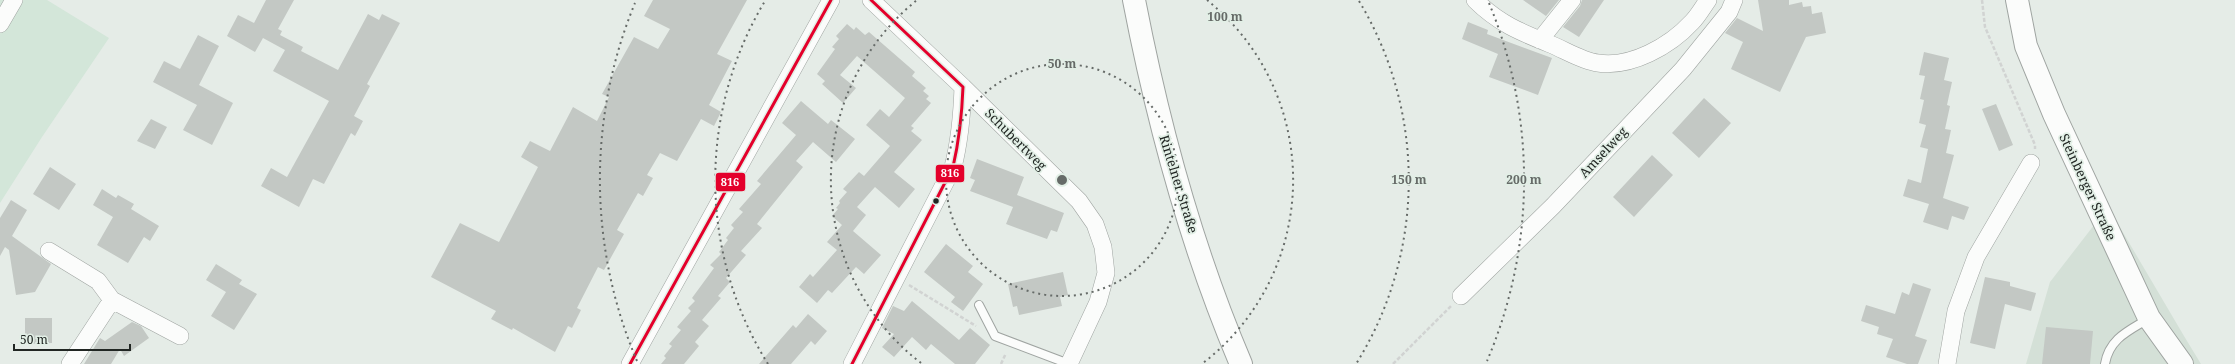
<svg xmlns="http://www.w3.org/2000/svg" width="2235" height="364" font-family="'Noto Serif',serif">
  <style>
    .built { fill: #d4e0d7 }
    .green { fill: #d3e6d9 }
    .building { fill: #c3c8c4 }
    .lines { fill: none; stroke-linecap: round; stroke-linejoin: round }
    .lane-casing { stroke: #9fa4a1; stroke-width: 10 }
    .street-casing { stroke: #9fa4a1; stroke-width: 18 }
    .secondary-casing { stroke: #9fa4a1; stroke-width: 24 }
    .primary-casing { stroke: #9fa4a1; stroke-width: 24 }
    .path { stroke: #d1d3d2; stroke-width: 2.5; stroke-dasharray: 4 2; stroke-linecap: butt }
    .lane { stroke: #fbfcfb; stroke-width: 8 }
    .street { stroke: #fbfcfb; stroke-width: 17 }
    .secondary { stroke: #fbfcfb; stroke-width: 22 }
    .primary { stroke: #fbfcfb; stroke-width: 22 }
    .bus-1-casing { stroke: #e2efe6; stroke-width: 6 }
    .bus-1 { stroke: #e4002b; stroke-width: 3 }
    .ring { fill: none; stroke: #666b68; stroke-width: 2; stroke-dasharray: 2 4 }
    .bus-dot { fill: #212623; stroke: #e2efe6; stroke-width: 1.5 }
    .labels { text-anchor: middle; stroke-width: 3.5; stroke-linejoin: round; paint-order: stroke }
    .street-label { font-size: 13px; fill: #212623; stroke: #e2efe6 }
    .centre { fill: #666b68; stroke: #e2efe6; stroke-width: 2 }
    .ring-label { font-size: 12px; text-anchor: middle; font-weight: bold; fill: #666b68; stroke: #e2efe6; stroke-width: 3.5; stroke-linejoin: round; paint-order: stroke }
    .line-badge { stroke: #e2efe6; stroke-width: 1.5 }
    .badge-label { font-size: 11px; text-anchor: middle; font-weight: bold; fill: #fff }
  </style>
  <rect width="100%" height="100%" fill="#e5ece7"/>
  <path class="built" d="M2108,207L2184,336L2201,364H2026L2050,282Z"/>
  <path class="green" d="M0,0H47L109,38L42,137L0,203Z"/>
  <path class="building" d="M266,0H294L278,29L282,31L280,35L303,47L301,51L338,70L368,14L379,20L382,14L400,23L367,84L370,86L354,116L363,121L355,136L351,133L324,184L313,179L299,207L261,186L271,168L287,177L329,101L273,71L285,50L263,38L255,52L227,36L238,15L254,23Z
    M653,0H747L717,54L732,61L709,105L721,112L714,126L701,119L677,161L660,153L647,175L653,178L643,196L638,193L617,230L624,234L604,270L598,267L577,308L581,310L572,328L568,326L555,352L513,328L512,330L491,319L496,311L431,277L460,223L499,242L538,167L521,157L530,141L550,151L573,107L597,121L609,97L602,94L634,37L658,49L670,29L644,16Z
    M1523,0H1559L1546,16Z
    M1582,0H1604L1579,37L1563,27L1580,6Z
    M1758,0H1789V5L1802,2L1803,7L1811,6L1812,14L1822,12L1826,33L1806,37L1780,92L1731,69L1743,42L1725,33L1737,18L1763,31Z
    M1468,22L1488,30L1487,34L1552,58L1538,95L1489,77L1498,54L1462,39Z
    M847,24L854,30L856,27L865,35L869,32L915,72L912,76L926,88L923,91L929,96L926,99L931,103L911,126L914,128L911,131L922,140L894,172L915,189L899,208L875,187L857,207L866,215L853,231L881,255L864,274L856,267L832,293L828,290L817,303L799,287L810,274L813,277L837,250L827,242L842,225L832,216L838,209L836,208L840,203L839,201L847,192L843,189L859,172L864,176L890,146L866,125L880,109L889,117L905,98L857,56L840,75L856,88L843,103L822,84L825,81L817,74L835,49L832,47L839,39L836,36Z
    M198,35L219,46L199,85L233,103L212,145L183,130L197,105L153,82L164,61L180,69Z
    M1924,52L1949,58L1944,80L1952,82L1947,105L1950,106L1945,129L1951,130L1946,153L1954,155L1943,198L1969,207L1964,220L1952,216L1948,230L1923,222L1929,204L1903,196L1908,179L1921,183L1928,149L1920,147L1926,125L1919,123L1924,100L1920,99L1925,76L1919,75Z
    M1704,98L1731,123L1699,158L1672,133Z
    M801,101L828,124L831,120L855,139L836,162L813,142L796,161L803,167L757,224L762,228L741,251L746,255L726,278L730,282L718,296L721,298L702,320L709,326L695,342L699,346L684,364H661L666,358L664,356L672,346L669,344L681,330L677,327L691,311L688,308L695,301L692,298L714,268L710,265L721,254L719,252L728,240L726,238L734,228L731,225L743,212L739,209L761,184L757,181L796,135L782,123Z
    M1996,104L2013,145L1999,151L1982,109Z
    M151,119L167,127L155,149L137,141Z
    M1652,155L1673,175L1634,217L1613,197Z
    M977,159L1024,177L1017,195L1064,213L1057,232L1051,230L1047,239L1006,224L1013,207L970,191L975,180L970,178Z
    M50,167L76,184L59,210L33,194Z
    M102,189L116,198L118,195L134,204L131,209L159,226L150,241L144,237L128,263L97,245L113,217L93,205Z
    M11,200L27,210L12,236L51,264L35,292L16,295L9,250L5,247L0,256V218Z
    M946,244L973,266L968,272L983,284L963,311L951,302L955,297L924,272Z
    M216,264L242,280L239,284L257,294L234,330L211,316L226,292L206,280Z
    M1063,272L1068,295L1060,297L1062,306L1019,315L1017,306L1013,307L1008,284Z
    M1985,277L2010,282V286L2036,293L2031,311L2005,304L1995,349L1970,343Z
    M1913,283L1931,289L1915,336L1927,340L1918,364H1907L1886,357L1893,339L1877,334L1879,327L1861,321L1866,305L1895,314L1902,292L1909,295Z
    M912,301L959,340L970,328L990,345L975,364H955L931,344L926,350L912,337L894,357L882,347L894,334L882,328L893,306L904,311Z
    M808,314L827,331L815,345L811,341L791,364H759L793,325L796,328Z
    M25,318H52V343L25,344Z
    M132,322L141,326L149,338L124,356L120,349L111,364H84L100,338L105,341Z
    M2046,327L2093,331L2090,364H2042Z"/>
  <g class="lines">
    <g class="lane-casing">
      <path id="lane" d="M979,305L995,336L1069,364
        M2105,364C2109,339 2128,331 2148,319"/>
    </g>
    <g class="street-casing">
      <path id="street" d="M1475,0C1498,23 1520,32 1550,44C1565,50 1582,61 1598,63C1631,68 1670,46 1692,22C1698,16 1703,7 1708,0
        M0,24L14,0
        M1540,40L1572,0
        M963,87L1079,201L1095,224L1103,247L1106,273L1098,302L1069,364
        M49,251L98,281L112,300L70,364
        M1461,296L1553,206L1683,69L1729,12L1734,0
        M112,300L180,336
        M630,364L831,0
        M852,364L953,167C960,140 962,115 963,87L871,0
        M1947,364L1956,311L1976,257L2031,163"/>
    </g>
    <g class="secondary-casing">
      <path id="secondary" d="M2017,0L2026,46L2054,114L2149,318L2182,364"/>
    </g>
    <g class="primary-casing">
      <path id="primary" d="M1134,0C1158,124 1191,247 1241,364"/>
    </g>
    <path class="path" d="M1982,0L1985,27L2035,145V149
      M909,285L976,326
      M1001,364L1006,353
      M1393,364L1451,306"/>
    <use href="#lane" class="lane"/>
    <use href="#street" class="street"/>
    <use href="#secondary" class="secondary"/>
    <use href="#primary" class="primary"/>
    <g class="bus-1-casing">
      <path id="bus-1" d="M630,364L831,0
        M852,364L953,167C959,141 962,114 963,87L871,0"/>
    </g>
    <use href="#bus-1" class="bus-1"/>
  </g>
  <g class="ring">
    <circle cx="1062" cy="180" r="116"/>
    <path d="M921 363A231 231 0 0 1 917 0M1207 0A231 231 0 0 1 1203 363"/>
    <path d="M768 364A347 347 0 0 1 765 1M1359 1A347 347 0 0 1 1356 364"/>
    <path d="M637 361A462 462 0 0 1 635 3M1489 3A462 462 0 0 1 1487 361"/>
  </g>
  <circle class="bus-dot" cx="936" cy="201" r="3.5"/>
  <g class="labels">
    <g class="street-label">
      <text transform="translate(1016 139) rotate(45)" y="5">Schubertweg</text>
      <text transform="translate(1603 152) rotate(-47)" y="5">Amselweg</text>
      <text transform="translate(1179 184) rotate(73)" y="5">Rintelner Straße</text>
      <text transform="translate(2088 187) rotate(65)" y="5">Steinberger Straße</text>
    </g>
  </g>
  <circle cx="1062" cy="180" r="6" class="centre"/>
  <g class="ring-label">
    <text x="1225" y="21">100 m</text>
    <text x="1062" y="68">50 m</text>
    <text x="1409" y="184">150 m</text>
    <text x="1524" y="184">200 m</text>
  </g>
  <g class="line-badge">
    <rect x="935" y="164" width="30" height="19" rx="4" fill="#e4002b"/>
    <rect x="715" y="172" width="31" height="20" rx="4" fill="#e4002b"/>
  </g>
  <g class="badge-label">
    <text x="950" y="177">816</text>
    <text x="730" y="186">816</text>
  </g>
  <path d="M14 344v6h116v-6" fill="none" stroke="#212623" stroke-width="2"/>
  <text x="20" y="344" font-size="12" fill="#212623" stroke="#e2efe6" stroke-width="3" paint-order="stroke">50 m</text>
</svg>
